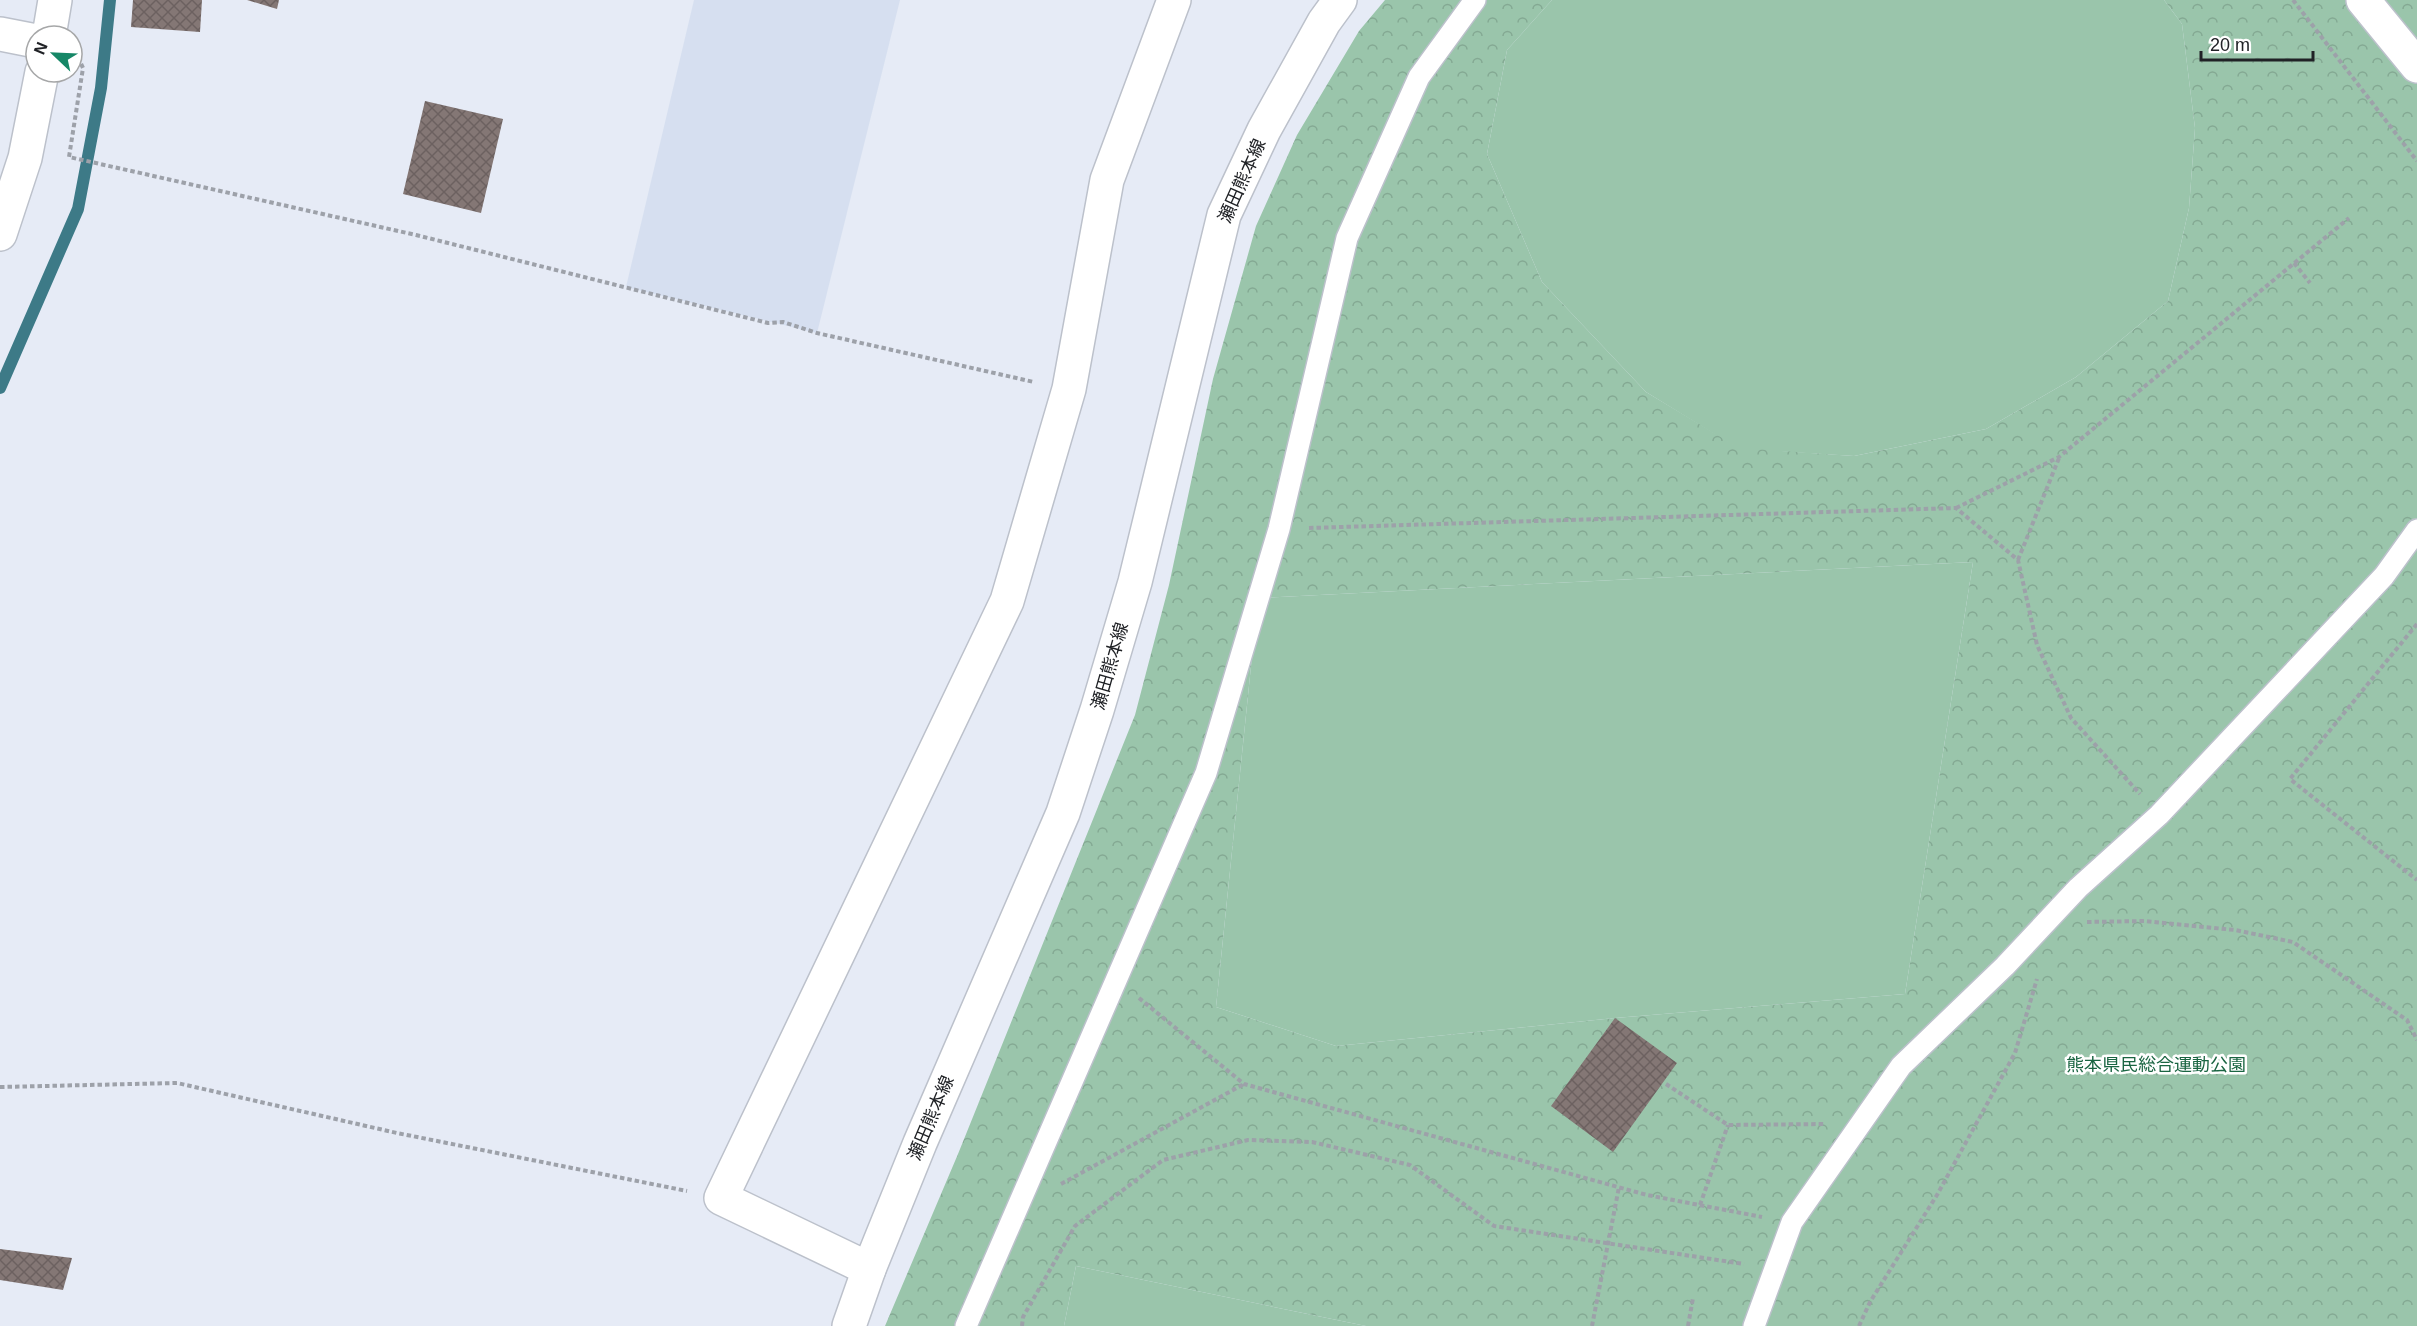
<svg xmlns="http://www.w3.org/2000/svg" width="2417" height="1326" font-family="Arial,'Noto Sans JP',sans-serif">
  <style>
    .built { fill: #d6dff0 }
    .grass { fill: #9ac5ab }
    .park { fill: url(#park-crowns); fill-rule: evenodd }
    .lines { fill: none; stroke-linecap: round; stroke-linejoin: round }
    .stream { stroke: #3d7a87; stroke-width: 12 }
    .building { fill: url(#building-cross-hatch) }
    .lane-casing { stroke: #bcc1cb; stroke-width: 24 }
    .street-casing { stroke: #bcc1cb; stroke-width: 36 }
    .secondary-casing { stroke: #bcc1cb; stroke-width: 36 }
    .path { stroke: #9da1a9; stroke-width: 4; stroke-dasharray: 4.5 3; stroke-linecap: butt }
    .lane { stroke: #fff; stroke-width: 21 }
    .street { stroke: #fff; stroke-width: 33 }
    .secondary { stroke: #fff; stroke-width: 33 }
    .labels { text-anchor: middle; stroke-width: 5; stroke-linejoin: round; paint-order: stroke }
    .street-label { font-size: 18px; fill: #202226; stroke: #fff }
    .park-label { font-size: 18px; fill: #1a6542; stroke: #fff }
  </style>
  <defs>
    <pattern id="park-crowns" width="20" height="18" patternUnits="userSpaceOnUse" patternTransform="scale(1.5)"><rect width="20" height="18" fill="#9ac5ab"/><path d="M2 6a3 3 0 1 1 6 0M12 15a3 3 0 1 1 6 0" fill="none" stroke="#84a993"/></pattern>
    <pattern id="building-cross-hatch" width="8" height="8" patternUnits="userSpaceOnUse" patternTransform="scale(1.5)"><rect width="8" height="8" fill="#847775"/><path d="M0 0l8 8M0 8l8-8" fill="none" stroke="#6c6160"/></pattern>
  </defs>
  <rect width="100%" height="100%" fill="#e6ebf6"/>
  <path class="built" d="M694,0H900L817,333L626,287Z"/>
  <path class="grass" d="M1552,0H2164L2182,24L2195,128L2189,208L2168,301L2076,377L1986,429L1854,456L1739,449L1646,392L1542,282L1487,154L1507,50Z
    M1973,562L1905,994L1615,1018L1336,1046L1216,1007L1258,598Z
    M1076,1266L1366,1326H1064Z"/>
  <path class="park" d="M1385,0H1552L1507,50L1487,154L1542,282L1646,392L1739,448L1854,456L1986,429L2076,377L2168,301L2189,208L2195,128L2182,24L2164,0H2417V1326H1366L1076,1266L1064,1326H885L958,1154L1135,715L1169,585L1213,379L1256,226L1297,135L1359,31ZM1973,562L1905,994L1615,1018L1336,1046L1216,1007L1258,598Z"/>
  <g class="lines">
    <path class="stream" d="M0,388L78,209L101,88L110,0"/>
  </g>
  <path class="building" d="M133,0H202L200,32L131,27Z
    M247,0H279L277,9Z
    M425,101L503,119L481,213L403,194Z
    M1615,1018L1677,1063L1613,1152L1551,1106Z
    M0,1249L72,1258L63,1290L0,1280Z"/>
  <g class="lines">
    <g class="lane-casing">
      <path id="lane" d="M966,1326L1206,773L1279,529L1347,238L1419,77L1475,0
        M1754,1326L1792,1222L1901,1066L2005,966L2078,888L2159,815L2384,576L2417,530"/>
    </g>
    <g class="street-casing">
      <path id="street" d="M2363,0L2417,66
        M0,34L36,41
        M49,36L55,0
        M0,234L25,158L42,72
        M869,1269L721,1198L1007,601L1069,389L1107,180L1174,0"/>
    </g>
    <g class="secondary-casing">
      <path id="secondary" d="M849,1326L869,1269L920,1143L1063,813L1097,710L1135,582L1224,215L1264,130L1324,22L1340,0"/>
    </g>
    <path class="path" d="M2293,0L2417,161
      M78,57L83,68L69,157L416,235L768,323L783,322L817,333L1034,382
      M2294,263L2310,283
      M1956,508L2059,457L2349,218
      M1309,528L1956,508L2018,560L2037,645L2071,718L2140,794
      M2018,560L2059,458
      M2417,624L2290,779L2417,880
      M2087,922L2144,921L2235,930L2293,942L2407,1020L2417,1040
      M1139,998L1244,1084L1647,1195L1762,1217
      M1666,1084L1728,1125L1825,1124
      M0,1087L177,1083L397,1133L687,1191
      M1061,1184L1244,1084
      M1700,1205L1728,1125
      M1022,1326L1023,1317L1075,1226L1163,1160L1248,1140L1312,1142L1410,1165L1494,1226L1744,1264
      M1592,1326L1619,1187
      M1688,1326L1693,1298
      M1859,1326L1870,1302L1937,1195L2015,1053L2037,979"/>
    <use href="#lane" class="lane"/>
    <use href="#street" class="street"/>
    <use href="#secondary" class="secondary"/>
  </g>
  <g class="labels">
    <g class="street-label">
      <text transform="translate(1242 181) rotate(-66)" y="6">瀬田熊本線</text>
      <text transform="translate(1110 666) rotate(-74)" y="6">瀬田熊本線</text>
      <text transform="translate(931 1118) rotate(-67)" y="6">瀬田熊本線</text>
    </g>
    <g class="park-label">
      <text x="2156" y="1071">熊本県民総合運動公園</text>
    </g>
  </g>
  <g transform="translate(54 54) rotate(293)"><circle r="28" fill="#ffffff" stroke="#a6a7a8" stroke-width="1.5"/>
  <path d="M0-4.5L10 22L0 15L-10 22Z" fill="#168767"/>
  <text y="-9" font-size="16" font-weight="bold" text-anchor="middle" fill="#202226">N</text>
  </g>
  <path d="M2201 51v9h112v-9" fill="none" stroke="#202226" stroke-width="3"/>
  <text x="2210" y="51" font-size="18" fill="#202226" stroke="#ffffff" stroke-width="4.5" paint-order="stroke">20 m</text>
</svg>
